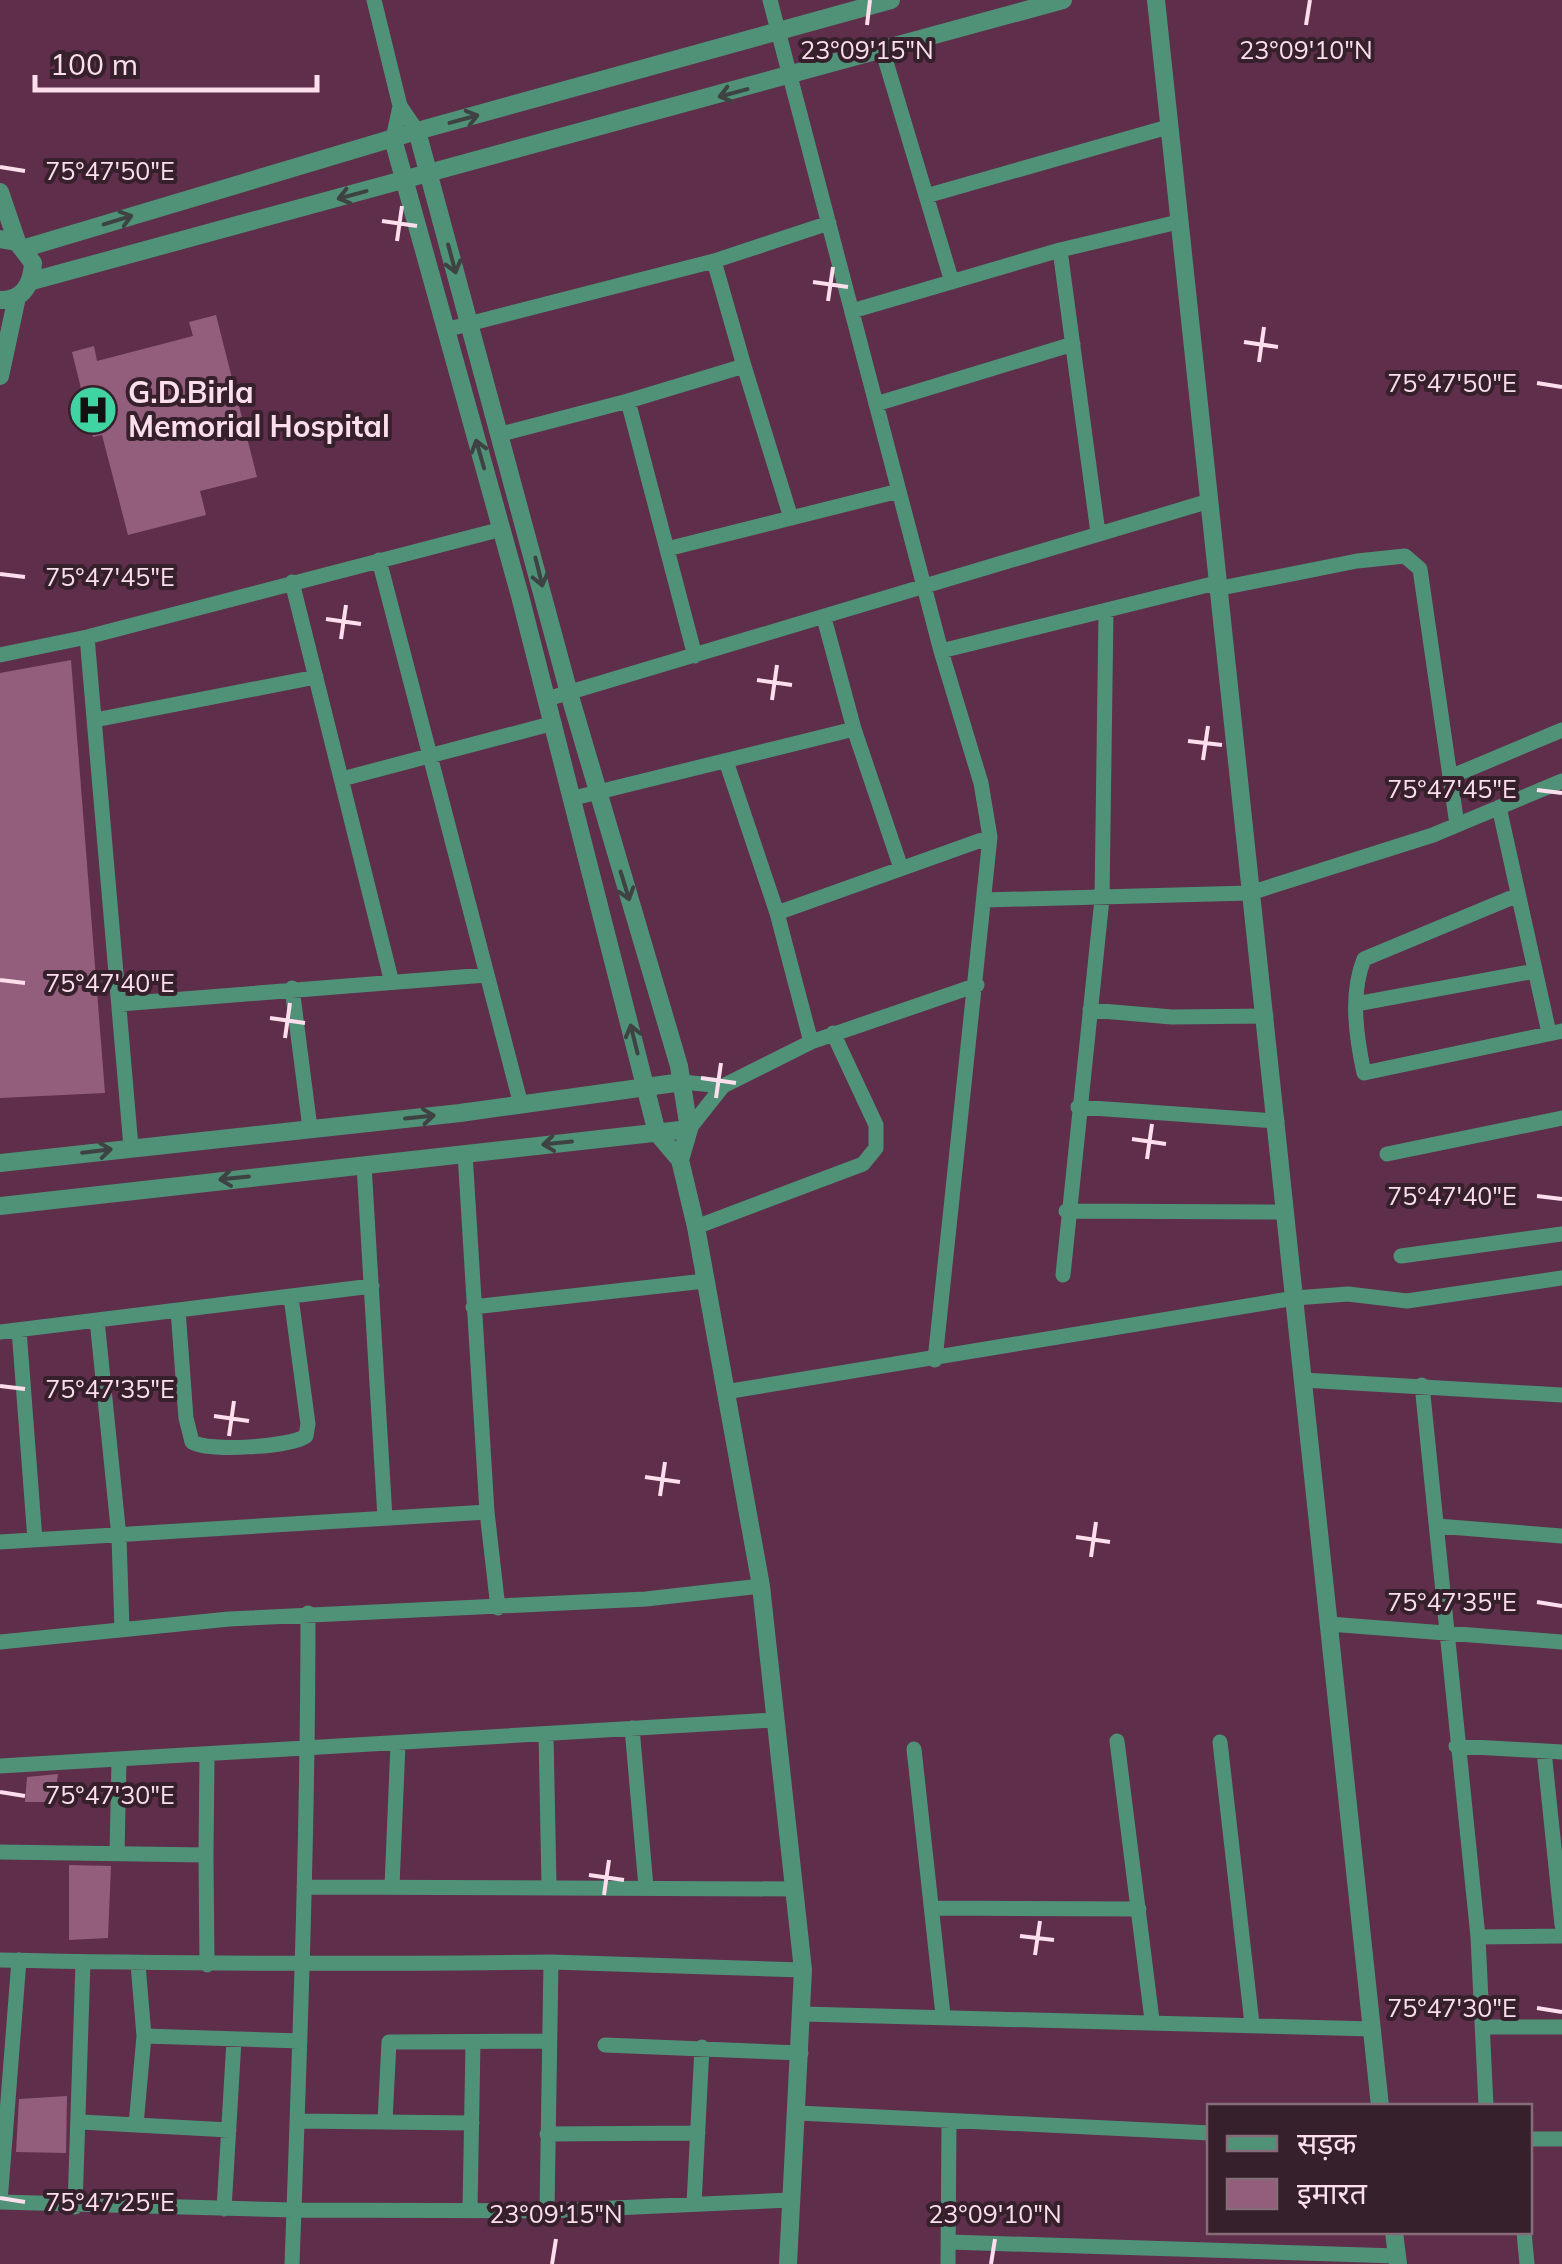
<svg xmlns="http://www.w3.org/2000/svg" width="1562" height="2264" font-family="Mulish,'Noto Sans Devanagari',sans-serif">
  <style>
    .building { fill: #935e7b }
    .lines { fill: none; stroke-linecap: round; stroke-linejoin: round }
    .minor { stroke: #509278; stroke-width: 15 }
    .tertiary { stroke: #509278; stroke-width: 18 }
    .oneway { stroke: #3e4243 }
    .ticks { fill: none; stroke: #fddeed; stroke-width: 4 }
    .labels { text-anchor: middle; stroke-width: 8; stroke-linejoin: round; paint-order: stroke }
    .poi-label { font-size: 30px; font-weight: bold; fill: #fddeed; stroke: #36202c; text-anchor: start }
    .ticks-label { font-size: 25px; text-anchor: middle; fill: #fddeed; stroke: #36202c; stroke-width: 8; stroke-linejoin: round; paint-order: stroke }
  </style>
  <rect width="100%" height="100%" fill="#5e2e4a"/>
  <path class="building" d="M216,315L257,477L200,491L206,515L128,535L102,435L93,437L72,352L94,346L97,361L193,336L189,322Z
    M71,660L105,1093L0,1098V673Z
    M58,1774L54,1802H25L27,1777Z
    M69,1865L111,1866L108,1938L69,1940Z
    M67,2096L66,2153L16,2152L19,2099Z"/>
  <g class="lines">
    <path class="minor" d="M374,0L400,106
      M770,0L941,651L981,783L990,837L935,1360
      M883,52L952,282
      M393,139L400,106L417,131
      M926,196L1168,127
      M1060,250L1098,533
      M714,261L744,366
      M852,311L1060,250L1178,222
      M445,330L714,261L829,223
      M628,401L744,366L791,518
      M876,404L1073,344
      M501,434L628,401L695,656
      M667,549L899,491
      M379,560L521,1105
      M292,582L391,979
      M1216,589L1357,561L1405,556L1420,569L1457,825
      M824,618L854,729L901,868
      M87,637L131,1147
      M941,651L1216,583
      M0,655L87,637L502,529
      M547,699L1206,502
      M95,720L316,677
      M726,761L777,913
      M1450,777L1562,730
      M342,779L554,723
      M574,798L854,729
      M1499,807L1549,1033
      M1518,895L1364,959C1350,994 1356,1036 1364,1073L1562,1031
      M984,900L1250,893L1433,835L1562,781
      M292,988L310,1128
      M120,1004L486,975
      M1356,1004L1535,971
      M1090,1010L1172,1017L1266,1016
      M811,1042L777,913L990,837
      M682,1082L723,1086L689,1129
      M723,1086L811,1042L977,985
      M1078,1107L1277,1121
      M465,1153L487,1512L498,1608
      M1387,1154L1562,1118
      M364,1165L385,1518
      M1066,1211L1284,1212
      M696,1227L863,1164L876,1148V1125L833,1033
      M1401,1256L1562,1234
      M1063,1275L1102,899L1106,612
      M473,1307L705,1281
      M178,1310L186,1418L192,1442C209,1452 290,1447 306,1436L308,1424L291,1297
      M97,1320L119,1537L122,1630
      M19,1330L35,1540
      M0,1332L372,1286
      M1303,1380L1562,1395
      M1422,1385L1478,1937L1486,2106
      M725,1392L1295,1298L1348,1294L1407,1301L1562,1278
      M1437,1526L1562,1536
      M0,1542L487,1512
      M1329,1624L1562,1642
      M0,1642L229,1619L646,1599L761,1586
      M632,1728L646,1887
      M546,1734L549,1885
      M1117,1741L1152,2020
      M1220,1742L1252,2024
      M1456,1746L1562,1752
      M914,1749L943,2015
      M1544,1751L1562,1925
      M0,1766L774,1720
      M0,1852L206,1855L207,1965
      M117,1854L119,1760
      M206,1855L207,1755
      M392,1886L398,1744
      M304,1887L793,1889
      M933,1908L1139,1909
      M1478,1937L1562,1936
      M0,1960C184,1964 367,1964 551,1962L547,2211L294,2210C301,2011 308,1812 308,1613
      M551,1962L803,1970
      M803,2014L1372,2029
      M1483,2027H1562
      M144,2036L300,2041
      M605,2045L801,2053
      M798,2113L1210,2133
      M297,2121L472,2123
      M385,2121L389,2042L549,2041
      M81,2122L229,2130
      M136,2125L144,2036L138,1964
      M547,2134L698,2133
      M1530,2139H1562
      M0,2202L294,2210L292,2264
      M0,2202L19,1960
      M694,2204L702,2047
      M75,2207L83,1962
      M224,2209L234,2040
      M470,2210L473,2042
      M547,2211L791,2200
      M1524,2232L1527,2264
      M949,2242L1397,2256
      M948,2264L949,2121"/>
    <path class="tertiary" d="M1156,0C1230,702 1306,1404 1380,2106
      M417,131L569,693L679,1066L689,1129L680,1160
      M393,139L520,596L657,1133L680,1160L696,1227L761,1586L803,1970L788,2264
      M0,192L17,242
      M0,239L17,242L33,263C32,284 23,301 0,300
      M25,248L417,131L891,0
      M32,281L1063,0
      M0,376L17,297
      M0,1163L460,1113L682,1082
      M0,1206L689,1129
      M1394,2232L1398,2264"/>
  </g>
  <defs><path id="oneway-shaft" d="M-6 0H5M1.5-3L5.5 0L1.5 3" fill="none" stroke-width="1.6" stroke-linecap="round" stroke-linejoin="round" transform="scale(2.5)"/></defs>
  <g class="oneway">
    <use href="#oneway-shaft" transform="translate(733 93) rotate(165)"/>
    <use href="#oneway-shaft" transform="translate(464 119) rotate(-15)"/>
    <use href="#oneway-shaft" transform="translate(352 195) rotate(165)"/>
    <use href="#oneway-shaft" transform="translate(118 220) rotate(-17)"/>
    <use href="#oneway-shaft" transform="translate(452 259) rotate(75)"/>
    <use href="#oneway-shaft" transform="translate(480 454) rotate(-106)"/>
    <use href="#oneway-shaft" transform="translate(539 572) rotate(76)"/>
    <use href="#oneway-shaft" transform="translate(625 886) rotate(73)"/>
    <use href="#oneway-shaft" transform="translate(634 1039) rotate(-104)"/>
    <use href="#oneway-shaft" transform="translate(420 1117) rotate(-6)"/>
    <use href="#oneway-shaft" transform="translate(557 1143) rotate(174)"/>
    <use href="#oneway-shaft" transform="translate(97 1151) rotate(-7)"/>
    <use href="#oneway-shaft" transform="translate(234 1178) rotate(174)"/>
  </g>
  <path class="ticks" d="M867,25L870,0M1306,25L1310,0M0,167L25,171M382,221L417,226M397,241L402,206M813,282L848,287M828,301L833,267M1244,342L1278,347M1259,362L1264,327M1537,383L1562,387M0,574L25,577M326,619L361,624M341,639L346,605M757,680L792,685M772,700L777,665M1188,741L1222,745M1203,760L1208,726M1537,790L1562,793M0,980L25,983M270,1018L305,1023M285,1038L290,1003M701,1078L736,1083M716,1098L721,1063M1132,1139L1166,1144M1147,1159L1152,1124M1537,1196L1562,1199M0,1386L25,1389M214,1416L249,1421M229,1436L234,1401M645,1477L680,1482M660,1496L665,1462M1076,1537L1110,1542M1091,1557L1096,1522M1537,1602L1562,1606M0,1792L25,1796M589,1875L624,1880M604,1895L609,1860M1020,1936L1054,1940M1035,1955L1040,1921M1537,2008L1562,2012M0,2198L25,2202M552,2264L556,2239M991,2264L995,2239"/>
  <defs>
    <g id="hospital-disc" transform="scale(2.5)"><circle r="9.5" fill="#3fd4a2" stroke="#36202c"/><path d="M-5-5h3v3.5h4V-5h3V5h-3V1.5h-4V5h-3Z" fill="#111"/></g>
  </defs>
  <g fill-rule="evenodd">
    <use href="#hospital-disc" x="93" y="410"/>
  </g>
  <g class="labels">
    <g class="poi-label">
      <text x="128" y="403">G.D.Birla<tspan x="128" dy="34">Memorial Hospital</tspan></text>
    </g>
  </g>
  <g class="ticks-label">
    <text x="867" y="59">23°09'15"N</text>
    <text x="1306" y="59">23°09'10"N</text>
    <text x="110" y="180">75°47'50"E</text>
    <text x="1452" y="392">75°47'50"E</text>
    <text x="110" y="586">75°47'45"E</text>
    <text x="1452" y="798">75°47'45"E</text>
    <text x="110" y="992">75°47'40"E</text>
    <text x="1452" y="1205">75°47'40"E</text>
    <text x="110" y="1398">75°47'35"E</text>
    <text x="1452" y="1611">75°47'35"E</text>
    <text x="110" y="1804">75°47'30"E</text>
    <text x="1452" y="2017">75°47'30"E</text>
    <text x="110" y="2211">75°47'25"E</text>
    <text x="556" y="2223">23°09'15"N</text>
    <text x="995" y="2223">23°09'10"N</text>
  </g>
  <rect x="1207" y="2104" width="325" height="130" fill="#36202c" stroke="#866c79" stroke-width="2.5"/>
  <rect x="1227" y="2136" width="50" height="15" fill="#509278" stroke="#866c79" stroke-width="2.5"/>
  <text x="1297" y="2154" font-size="30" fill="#fddeed">सड़क</text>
  <rect x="1227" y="2179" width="50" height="30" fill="#935e7b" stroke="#866c79" stroke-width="2.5"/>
  <text x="1297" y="2204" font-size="30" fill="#fddeed">इमारत</text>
  <path d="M35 75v15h282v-15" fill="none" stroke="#fddeed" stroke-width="5"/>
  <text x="50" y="75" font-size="30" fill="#fddeed" stroke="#36202c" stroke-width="8" paint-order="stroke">100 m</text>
</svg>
